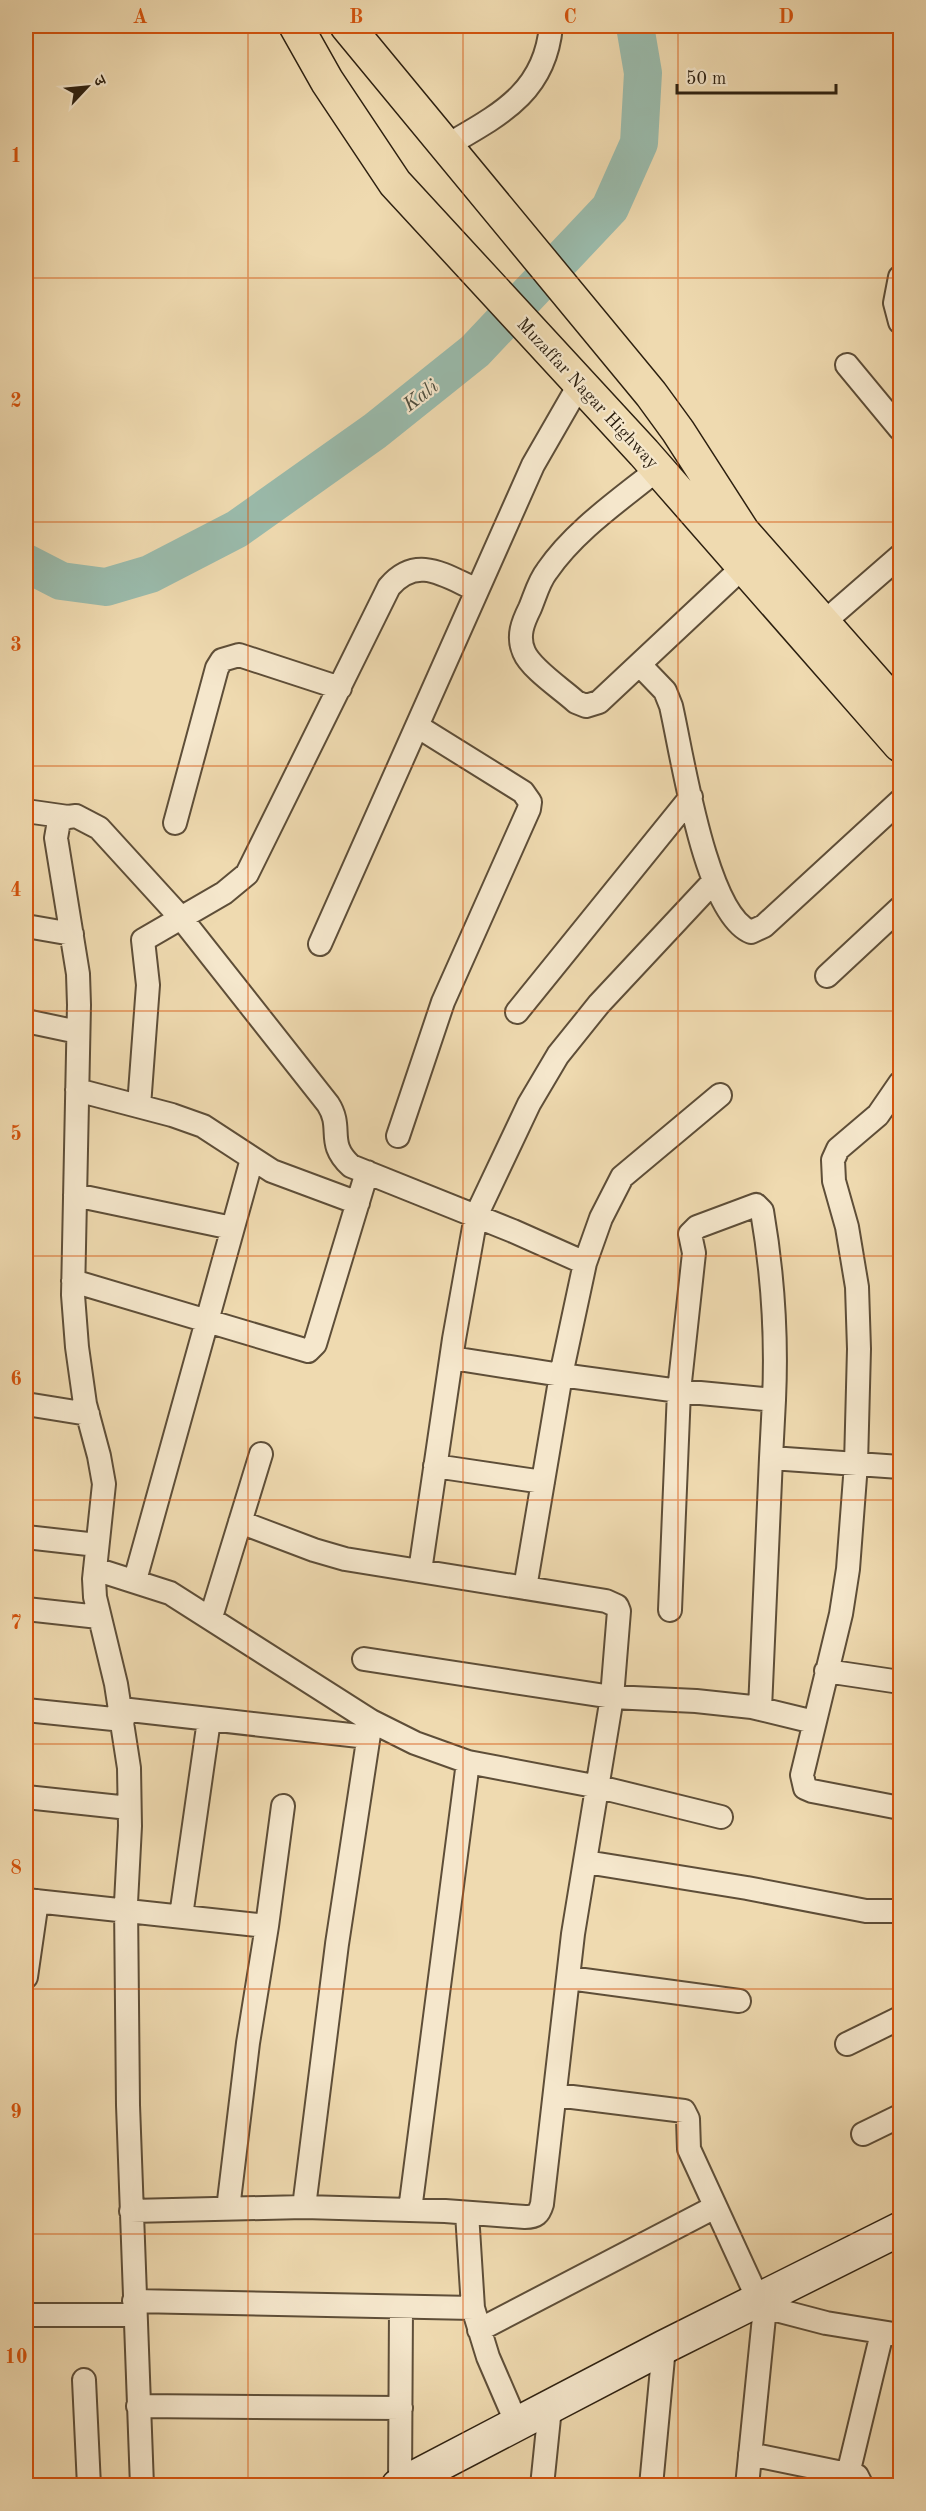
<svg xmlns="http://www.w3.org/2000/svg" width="926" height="2511" font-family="'Old Standard TT','Noto Serif Devanagari',serif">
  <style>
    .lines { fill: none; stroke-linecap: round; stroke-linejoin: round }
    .river { stroke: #9abbac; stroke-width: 38 }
    .minor-casing { stroke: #5e4e38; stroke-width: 26 }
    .secondary-casing { stroke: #2d2010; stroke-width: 36 }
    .primary-casing { stroke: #2d2010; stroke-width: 36 }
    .minor { stroke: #f5e7cc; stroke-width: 22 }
    .secondary { stroke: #f5e7cc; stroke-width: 33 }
    .primary { stroke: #efdab0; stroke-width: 33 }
    .grid { fill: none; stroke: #d5530c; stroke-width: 1.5; stroke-opacity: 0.55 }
    .labels { text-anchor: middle; stroke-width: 4.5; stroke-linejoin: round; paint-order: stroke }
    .street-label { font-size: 18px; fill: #2d2010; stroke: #f5e7cc }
    .water-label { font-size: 20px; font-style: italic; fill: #4e4e3f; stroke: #f5e7cc }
    .neatline { fill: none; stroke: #d5530c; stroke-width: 2 }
    .grid-label { font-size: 20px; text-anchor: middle; font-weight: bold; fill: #d5530c }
  </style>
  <rect width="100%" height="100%" fill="#efdab0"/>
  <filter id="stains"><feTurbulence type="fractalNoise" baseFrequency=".00333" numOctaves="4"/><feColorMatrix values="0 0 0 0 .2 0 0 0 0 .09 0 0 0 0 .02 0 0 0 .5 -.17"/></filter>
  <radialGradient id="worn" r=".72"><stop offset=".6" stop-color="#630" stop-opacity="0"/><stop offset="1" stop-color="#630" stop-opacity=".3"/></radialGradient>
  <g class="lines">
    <path class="river" d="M26,563L61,581L106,587L150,574L237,529L375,431L475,351L610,208L639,143L643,73L635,26"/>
    <g class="minor-casing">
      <path id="minor" d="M446,146C499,115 545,93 551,26
        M900,277L895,303L900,322
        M847,365L900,429
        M658,469C620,500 575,530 547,571C539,581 535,596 530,608C523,622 517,636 524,652C531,669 562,689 576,702L586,706L599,702L743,567
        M823,623L900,556
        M640,665L665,691L671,706C682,753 705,914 751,932L764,926L900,801
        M26,811L68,817
        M175,823L217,668L222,660L239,655L340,688
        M26,926L72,934
        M320,944L533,465L579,385
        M827,976L900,908
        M517,1012L691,797
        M26,1021L78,1032
        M900,1083L878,1115L838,1149L833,1160L834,1181L847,1227L857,1287L859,1349L856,1464L848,1569L841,1614L802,1775L805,1788L812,1791L900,1808
        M77,1090L172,1115L203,1126L272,1171L358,1203
        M139,1106L148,985L143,940L224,893L247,874L389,587C417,554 445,576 477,590
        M398,1136L443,1002L529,809L530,802L523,792L417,726
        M75,1195L232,1228
        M585,1263L601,1218L622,1177L720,1095
        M73,1281L308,1351L315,1344L367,1172
        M452,1358L561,1375L525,1588
        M26,1404L88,1414
        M435,1466L543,1482
        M26,1537L97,1545
        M95,1569L170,1593L371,1721L415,1743L468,1762L599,1787L721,1817
        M420,1571L454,1339L476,1216L529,1104L558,1055L599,1004L714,881
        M135,1580L252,1159
        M26,1609L99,1617
        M670,1610L679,1391L694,1253L690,1234L697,1227L756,1205L762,1211C773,1275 777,1336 774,1400
        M211,1617L261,1454
        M364,1659L612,1697L696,1701L752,1707L814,1722
        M826,1671L900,1682
        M121,1709L368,1737
        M760,1709L771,1458
        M26,1710L123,1720
        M26,1797L129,1808
        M586,1862L747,1888L866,1911H900
        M26,1900L267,1926
        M181,1916L209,1720
        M26,1977L37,1901
        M569,1978L739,2001
        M847,2044L900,2018
        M556,2095L684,2111L688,2119L689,2149L758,2299L765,2307L826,2323L900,2335
        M863,2134L900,2116
        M304,2207L337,1944L371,1721
        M228,2209L248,2043L267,1926L283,1806
        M410,2210L468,1762
        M131,2211L304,2207L445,2211L525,2217C536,2217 539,2214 542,2204L573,1934L612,1697L619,1611L617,1606L606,1601L345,1559L314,1550L240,1522
        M467,2213L473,2308L488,2357L517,2424
        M134,2301L473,2308
        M26,2315H135
        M479,2330L715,2207
        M84,2380L89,2486
        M138,2406L401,2408
        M750,2454L857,2476L862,2486
        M848,2474L882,2333
        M400,2485L401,2307
        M142,2486L128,2105L126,1903L130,1826L129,1768L116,1684L95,1597L94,1579L104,1484L99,1456L85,1404L77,1347L73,1295L79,1005L78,974L56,838L59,821L68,817L76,816L99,828L182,919L328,1104C344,1129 325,1142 351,1166L513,1231L585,1263L561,1375L679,1391L774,1400L771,1458L900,1467
        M542,2486L550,2408
        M651,2486L664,2347
        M747,2486L765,2307"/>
    </g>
    <g class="secondary-casing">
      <path id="secondary" d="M398,2486L664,2347L900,2229"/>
    </g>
    <g class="primary-casing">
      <path id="primary" d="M296,26L327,81L395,183L644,453L900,745
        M347,26L651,394L678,431L743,532L900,710"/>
    </g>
    <use href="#minor" class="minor"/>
    <use href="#secondary" class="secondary"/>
    <use href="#primary" class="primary"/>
  </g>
  <path class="grid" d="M248,26V2486M463,26V2486M678,26V2486M26,278H900M26,522H900M26,766H900M26,1011H900M26,1256H900M26,1500H900M26,1744H900M26,1989H900M26,2234H900"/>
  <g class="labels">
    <g class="street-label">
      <text transform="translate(588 393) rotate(47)" y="6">Muzaffar Nagar Highway</text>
    </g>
    <g class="water-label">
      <text transform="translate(420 395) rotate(-38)" y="7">Kali</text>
    </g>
  </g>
  <rect width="926" height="2511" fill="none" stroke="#efdab0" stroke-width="66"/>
  <g transform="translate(87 87) rotate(64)" stroke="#f5e7cc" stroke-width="4.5" paint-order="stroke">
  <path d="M0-4.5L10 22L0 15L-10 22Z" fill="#2d2010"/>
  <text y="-9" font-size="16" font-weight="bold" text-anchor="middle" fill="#2d2010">उ</text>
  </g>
  <path d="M677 84v9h159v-9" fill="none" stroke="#2d2010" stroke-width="3"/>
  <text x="686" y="84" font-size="18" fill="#2d2010" stroke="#f5e7cc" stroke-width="4.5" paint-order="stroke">50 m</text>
  <rect x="33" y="33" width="860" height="2445" class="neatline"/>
  <g class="grid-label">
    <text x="140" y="23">A</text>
    <text x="356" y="23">B</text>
    <text x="570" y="23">C</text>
    <text x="786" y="23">D</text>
    <text x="16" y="162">1</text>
    <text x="16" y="407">2</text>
    <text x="16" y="651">3</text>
    <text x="16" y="896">4</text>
    <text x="16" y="1140">5</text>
    <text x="16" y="1385">6</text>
    <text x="16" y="1629">7</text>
    <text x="16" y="1874">8</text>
    <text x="16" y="2118">9</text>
    <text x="16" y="2363">10</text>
  </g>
  <rect width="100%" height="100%" filter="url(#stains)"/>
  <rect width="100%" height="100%" fill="url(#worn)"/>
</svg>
